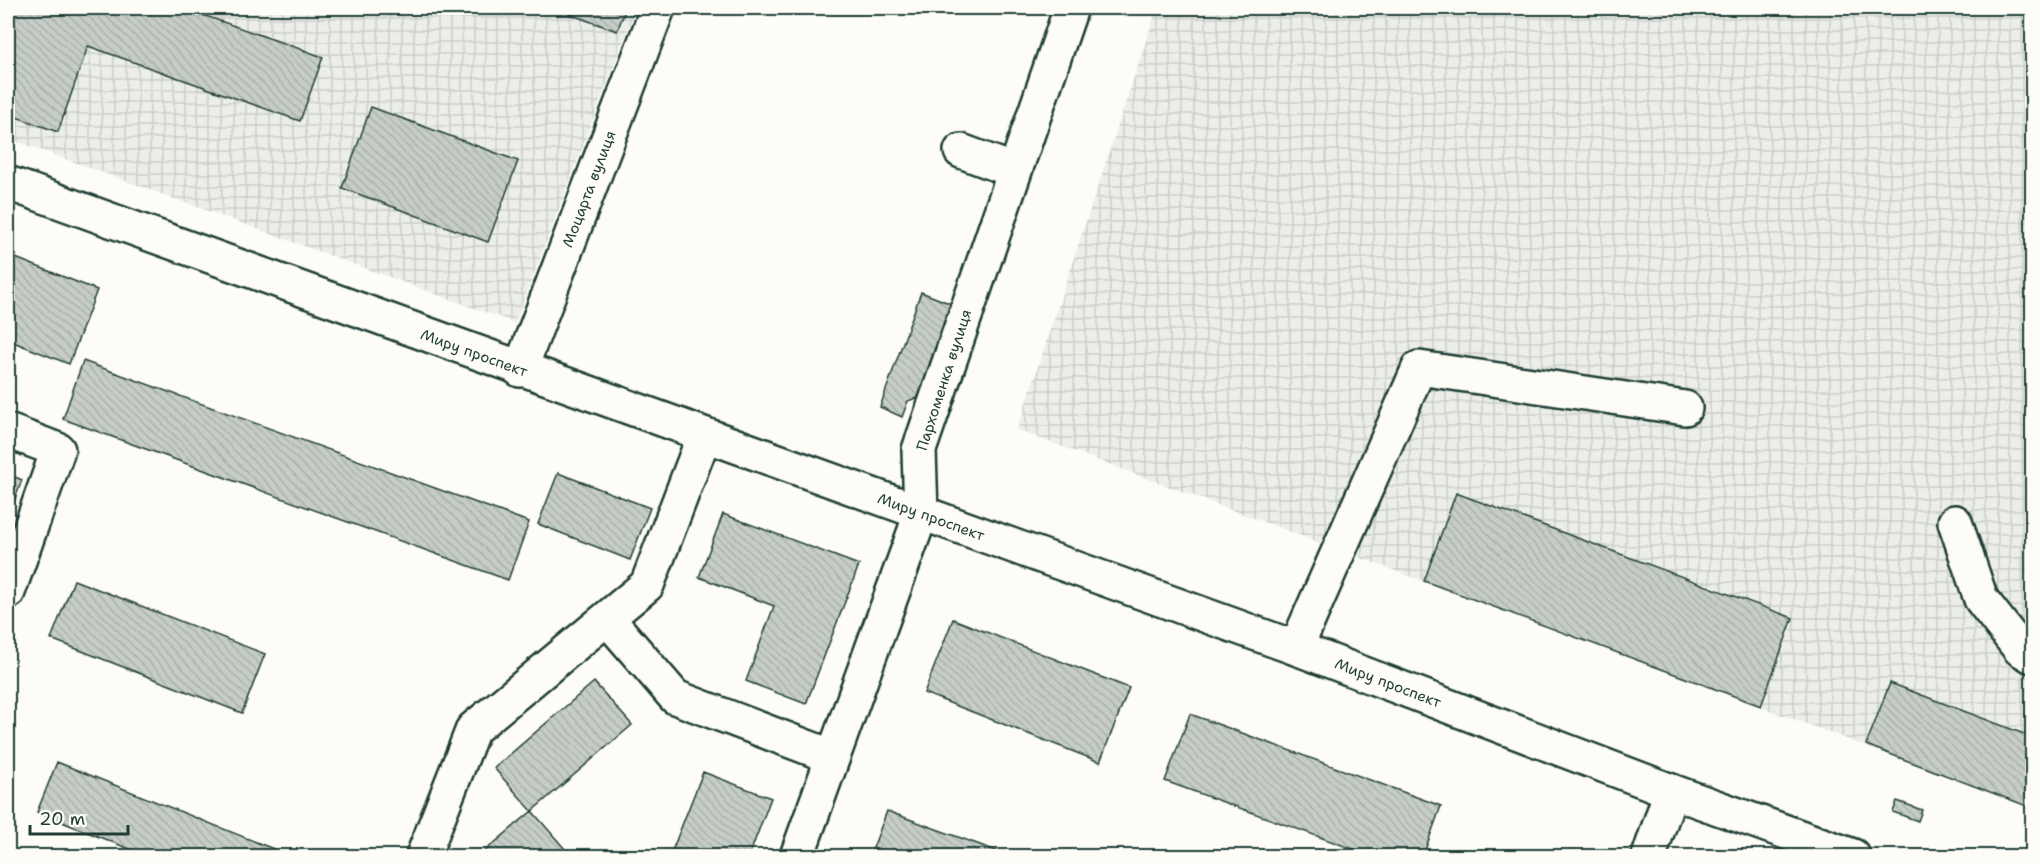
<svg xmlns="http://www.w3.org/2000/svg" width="2040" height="864" font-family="'Shantell Sans',sans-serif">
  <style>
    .industrial { fill: url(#industrial-grid) }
    .building { fill: url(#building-back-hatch); stroke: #1f3d34; stroke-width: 1.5 }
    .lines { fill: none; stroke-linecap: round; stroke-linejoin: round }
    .minor-casing { stroke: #1f3d34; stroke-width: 38 }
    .major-casing { stroke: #1f3d34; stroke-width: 38 }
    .minor { stroke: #fdfcf7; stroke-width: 33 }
    .major { stroke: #fdfcf7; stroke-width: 33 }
    .labels { text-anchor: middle; stroke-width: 5; stroke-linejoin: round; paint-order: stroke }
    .street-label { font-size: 15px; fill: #1f3d34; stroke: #fdfcf7 }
  </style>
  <defs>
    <pattern id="industrial-grid" width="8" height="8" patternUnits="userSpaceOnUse" patternTransform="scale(1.5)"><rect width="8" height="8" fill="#eceee9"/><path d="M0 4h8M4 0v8" fill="none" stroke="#cacdc8"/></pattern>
    <pattern id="building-back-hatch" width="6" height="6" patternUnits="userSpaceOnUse" patternTransform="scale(1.5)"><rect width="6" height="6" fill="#c6cdc7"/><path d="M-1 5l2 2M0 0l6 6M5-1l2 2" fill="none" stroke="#aab1ac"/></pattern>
  </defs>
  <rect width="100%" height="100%" fill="#fdfcf7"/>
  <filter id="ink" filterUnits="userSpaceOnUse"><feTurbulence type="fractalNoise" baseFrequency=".0167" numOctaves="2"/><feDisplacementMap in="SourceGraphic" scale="12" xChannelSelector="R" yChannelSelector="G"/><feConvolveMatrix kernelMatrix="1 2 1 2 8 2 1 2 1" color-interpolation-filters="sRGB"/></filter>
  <g filter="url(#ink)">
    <path class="industrial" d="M8,8H636L515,323L8,138Z
      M1157,8H2032V808L1017,430Z"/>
    <path class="building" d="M8,8H183L323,57L300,121L88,46L58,132L8,114Z
      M552,8H626L617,31Z
      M371,107L518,161L488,242L342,188Z
      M8,255L97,290L69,364L8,340Z
      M921,292L954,305L922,396L908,401L902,417L880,407Z
      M83,361L529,522L508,580L63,419Z
      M558,473L650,508L630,560L538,524Z
      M8,474L22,480L8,518Z
      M1456,493L1793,618L1761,706L1424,581Z
      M723,514L859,565L806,704L746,681L774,606L699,577Z
      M74,580L265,654L242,713L51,639Z
      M953,619L1129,688L1100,762L924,693Z
      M594,682L632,725L532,811L494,768Z
      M1890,683L2032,737V808L1866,745Z
      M1190,714L1441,806L1423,856H1372L1165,781Z
      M57,762L291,856H147L37,812Z
      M703,772L771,798L749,856H670Z
      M1897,801L1922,810L1918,821L1893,812Z
      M532,811L571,856H479Z
      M887,811L1010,856H870Z"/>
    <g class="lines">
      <g class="minor-casing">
        <path id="minor" d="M961,151L1015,171
          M520,370L658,8
          M8,431L58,450L8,592
          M1955,522L1981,599L2020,649L2032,656
          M607,618L675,697L833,757
          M1296,648L1419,368L1685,408
          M423,856L473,729L647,585L704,436
          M797,856L921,514L919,450L1071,8
          M1649,856L1671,791"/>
      </g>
      <g class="major-casing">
        <path id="major" d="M8,183L1296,648L1671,791L1853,856"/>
      </g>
      <use href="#minor" class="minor"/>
      <use href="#major" class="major"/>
    </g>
  </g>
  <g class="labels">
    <g class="street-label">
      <text transform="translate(589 189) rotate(-69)" y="5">Моцарта вулиця</text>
      <text transform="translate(474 353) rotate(20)" y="5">Миру проспект</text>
      <text transform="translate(944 380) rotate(-72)" y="5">Пархоменка вулиця</text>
      <text transform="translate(931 517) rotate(20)" y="5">Миру проспект</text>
      <text transform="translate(1388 683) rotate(21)" y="5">Миру проспект</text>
    </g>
  </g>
  <rect width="2040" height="864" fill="none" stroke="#fdfcf7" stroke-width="30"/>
  <rect x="15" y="15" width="2010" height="834" fill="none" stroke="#1f3d34" stroke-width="2" filter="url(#ink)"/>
  <path d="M30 825v9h98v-9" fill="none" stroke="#1f3d34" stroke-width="3"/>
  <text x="39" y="825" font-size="18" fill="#1f3d34" stroke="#fdfcf7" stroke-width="4.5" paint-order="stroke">20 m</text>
</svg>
